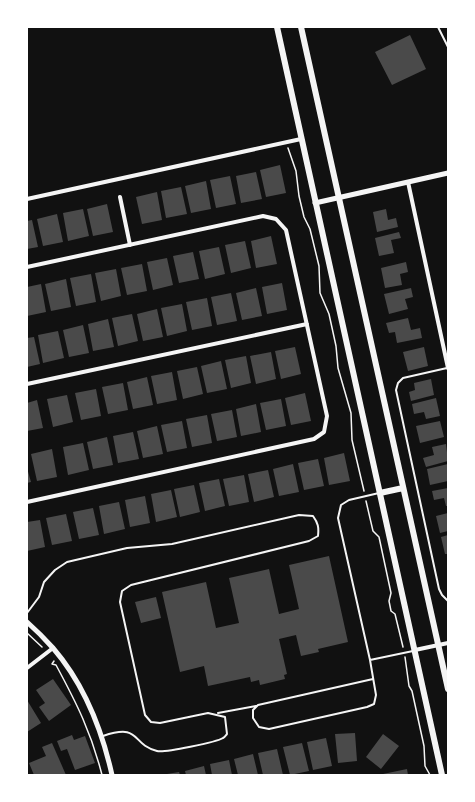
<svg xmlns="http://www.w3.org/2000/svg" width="475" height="802" font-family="Figtree,sans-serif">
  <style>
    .building { fill: #4a4a4a }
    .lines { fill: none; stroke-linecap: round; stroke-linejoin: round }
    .path { stroke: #f5f5f5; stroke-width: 1.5 }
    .service { stroke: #f5f5f5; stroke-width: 2 }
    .minor { stroke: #f5f5f5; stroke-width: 4 }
    .tertiary { stroke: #f5f5f5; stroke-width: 5 }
    .secondary { stroke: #f5f5f5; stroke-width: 6 }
  </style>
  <rect width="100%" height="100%" fill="#111"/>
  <path class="building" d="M410,35L426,69L392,85L375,52Z
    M280,165L286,193L266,197L260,170Z
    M256,172L262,199L241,203L236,176Z
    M230,176L236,204L216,208L210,180Z
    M206,181L211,209L191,213L185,186Z
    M181,187L187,214L166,218L161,191Z
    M157,192L162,220L142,224L136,197Z
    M107,204L113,232L93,236L87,209Z
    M83,209L89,236L68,241L63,213Z
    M386,209L388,220L396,218L398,227L377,232L373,212Z
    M57,214L63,242L43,246L37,219Z
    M32,220L38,247L27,249V221Z
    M399,232L401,238L391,240L394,253L379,256L375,238Z
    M271,236L277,264L256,268L251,241Z
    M245,241L251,268L231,273L225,245Z
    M219,247L225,274L205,279L199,251Z
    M193,252L199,279L179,283L173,256Z
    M167,258L173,285L153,290L147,262Z
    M406,262L408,272L400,274L402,285L385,288L381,268Z
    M142,264L147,291L127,295L121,268Z
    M116,269L121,296L101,301L95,273Z
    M91,274L96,302L76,306L70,278Z
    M66,279L71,307L51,311L45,284Z
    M282,283L287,310L267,314L262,287Z
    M41,284L46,312L27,316V287Z
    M256,288L262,316L242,320L236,293Z
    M411,288L413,297L405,299L408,309L389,314L384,294Z
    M231,293L237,321L217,325L211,297Z
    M207,298L212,326L192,330L186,302Z
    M182,304L187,331L167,336L161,308Z
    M157,309L163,337L143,341L137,314Z
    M132,314L138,341L118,346L112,318Z
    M408,318L411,330L420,328L422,338L397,343L395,332L389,333L386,323Z
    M108,319L114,347L93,351L88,324Z
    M83,325L89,353L69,357L63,330Z
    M58,331L64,358L43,363L38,335Z
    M34,337L40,364L27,367V338Z
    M295,347L301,374L281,379L275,351Z
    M424,347L428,366L408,371L403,352Z
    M271,352L276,379L256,384L250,356Z
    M246,356L251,383L231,388L225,360Z
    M221,361L227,389L207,393L201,366Z
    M197,367L203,394L183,399L177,371Z
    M172,372L177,400L157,404L151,376Z
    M147,377L153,405L133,409L127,382Z
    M431,379L434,395L411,401L409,392L415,390L414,383Z
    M123,383L128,410L108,414L102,387Z
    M96,389L101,416L81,420L75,393Z
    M305,393L311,421L291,425L285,398Z
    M67,395L73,422L53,427L47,399Z
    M436,398L440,416L426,419L424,412L414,414L412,404Z
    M281,399L286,426L266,430L260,403Z
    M37,400L43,428L27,431V403Z
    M256,404L261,432L241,436L236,409Z
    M232,410L237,437L217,441L211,414Z
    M207,415L212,443L192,447L186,419Z
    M182,421L187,448L167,452L161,425Z
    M440,421L444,437L420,443L416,426Z
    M157,426L163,454L143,458L137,431Z
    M133,432L139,459L118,463L113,436Z
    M107,437L113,465L93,469L87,442Z
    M83,443L89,470L68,475L63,447Z
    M446,444L448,461L426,467L423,458L434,455L432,447Z
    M52,449L57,477L37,481L31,454Z
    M344,453L350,481L329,485L324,458Z
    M318,459L324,486L304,490L298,463Z
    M293,464L299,492L279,496L273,469Z
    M448,464V481L430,485L427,469Z
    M27,468L31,482L27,483Z
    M268,470L274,497L254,502L248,474Z
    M244,475L249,502L229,506L223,479Z
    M219,479L225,506L205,511L199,483Z
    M194,485L200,512L180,517L174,489Z
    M448,488V506H446L444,498L434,500L432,491Z
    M171,490L177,517L156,522L151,494Z
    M145,496L150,523L130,527L125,500Z
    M119,502L125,529L104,534L99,506Z
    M93,508L99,535L79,539L73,512Z
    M448,513V531L440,533L436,516Z
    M66,514L72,541L52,545L46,518Z
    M40,520L45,547L27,551V522Z
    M448,535V554H445L441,537Z
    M329,556L348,642L318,649L319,652L301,656L296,635L279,639L287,674L284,675L285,679L260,685L259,680L251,682L250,677L208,686L204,666L180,672L162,592L206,582L216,628L239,623L229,578L269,569L279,614L299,609L289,565Z
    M156,597L161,618L141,623L135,602Z
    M53,679L71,705L49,721L39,707L45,703L36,690Z
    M27,700L41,723L27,732Z
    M355,733L357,761L338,763L335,734Z
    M383,734L399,746L381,769L366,757Z
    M72,735L74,740L85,736L95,763L75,770L67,749L61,751L57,741Z
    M326,738L332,766L313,770L307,742Z
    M52,743L66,775H34L29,763L46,756L42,747Z
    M302,743L309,771L290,775L283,747Z
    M277,749L283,775H263L258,753Z
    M253,754L258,775H238L234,759Z
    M229,760L232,775H212L210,764Z
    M204,766L206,775H186L185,771Z
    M407,769L408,775H384L383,774Z
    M179,772L180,775H167V774Z"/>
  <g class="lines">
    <path class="path" d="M288,148L296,171L299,196L304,217L310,229L319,266L320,293L329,314L336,346L338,368L351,413L352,440L364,491
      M366,501L373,531L379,537L391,593L389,601L391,611L395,614L403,647
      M27,633L42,647
      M405,657L409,686L412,691L424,746L425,766L430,775
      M54,661L52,664L56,665C77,704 91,732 102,775"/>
    <path class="service" d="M438,27L448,47
      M447,368L403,378L398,383L396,390L439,589L442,595L448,601
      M379,493L349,500L341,505L338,518L370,660L413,651
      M27,613L39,597L44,582L55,570L67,562L127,548L172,544L299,515L313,516C318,523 319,527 318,536L309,541L131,585L122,591L120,602L145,715L151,722L160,723L208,713L225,717L227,734C226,735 225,737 223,738C217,742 164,753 157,751C130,744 142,723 103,736
      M370,660L376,695L374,704L367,707L269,729L259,727L253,718V710L258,705L373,679
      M218,713L256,706"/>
    <path class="minor" d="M408,182L448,368
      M120,197L130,245
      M27,199L301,139
      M27,267L263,216L276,219L286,230L327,416L324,432L314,439L27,502
      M27,384L307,324
      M415,650L448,643
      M27,668L53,648"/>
    <path class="tertiary" d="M315,203L448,173
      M27,622C36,630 45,639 53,648C84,684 102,730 112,775"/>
    <path class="secondary" d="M277,27L442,775
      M301,27L448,689
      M380,493L403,488"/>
  </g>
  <rect width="475" height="802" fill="none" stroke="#ffffff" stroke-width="56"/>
</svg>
